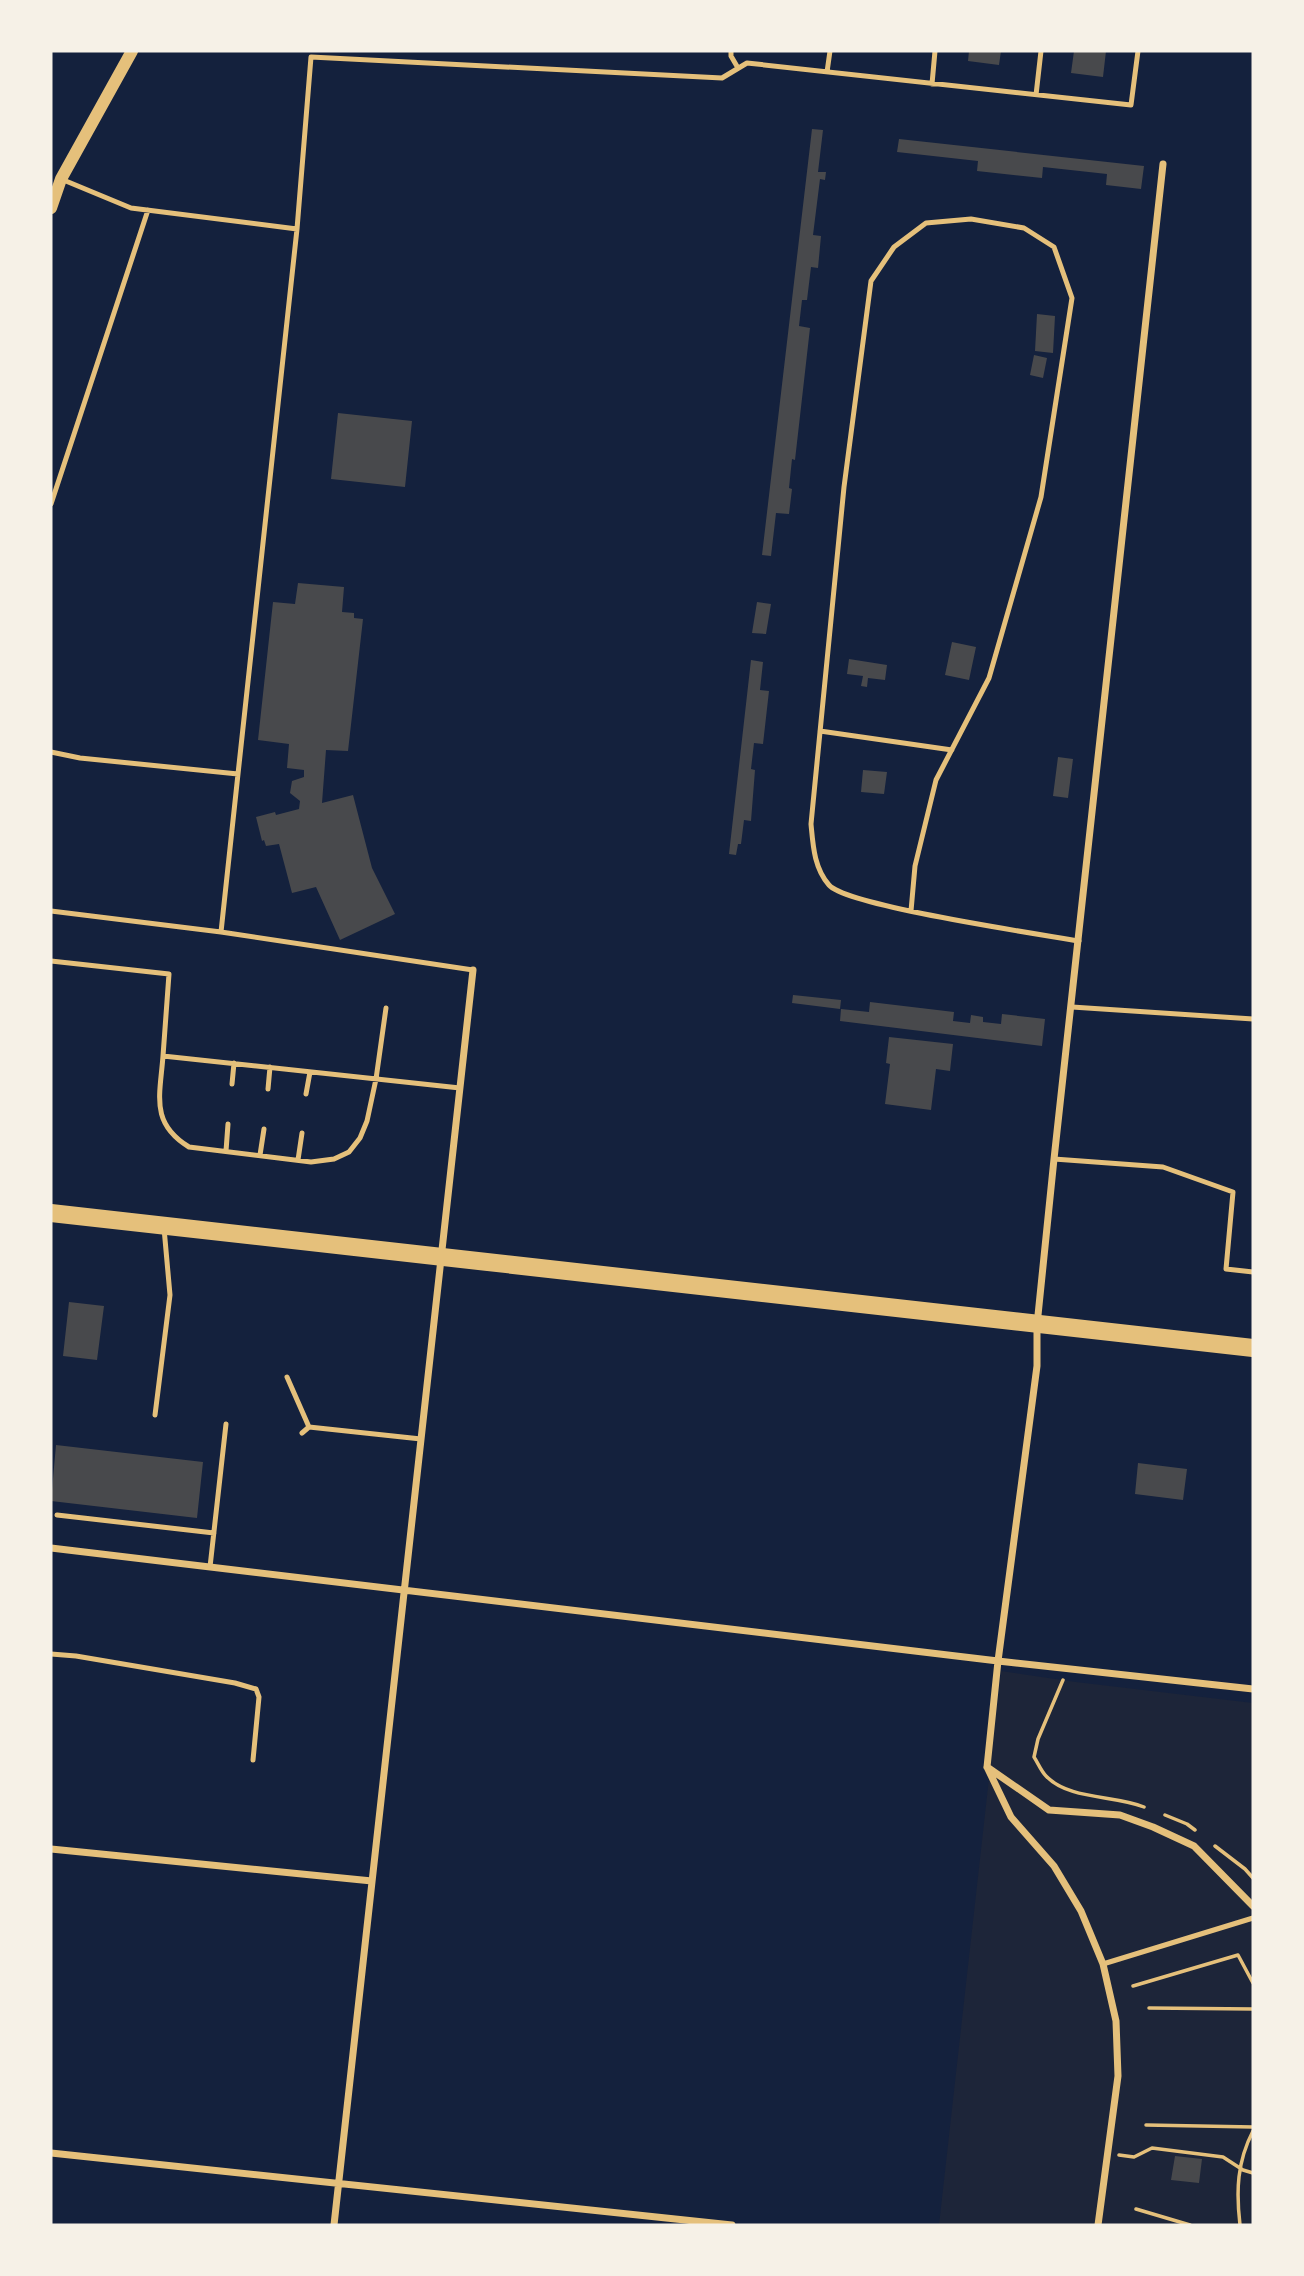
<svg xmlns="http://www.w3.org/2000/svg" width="1304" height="2276" font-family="Ubuntu,sans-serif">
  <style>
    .green { fill: #1d2539 }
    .building { fill: #48494c }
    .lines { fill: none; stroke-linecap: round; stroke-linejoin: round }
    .path { stroke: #e5c07b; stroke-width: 3.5 }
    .service { stroke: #e5c07b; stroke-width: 5 }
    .minor { stroke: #e5c07b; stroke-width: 7 }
    .tertiary { stroke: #e5c07b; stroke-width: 12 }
    .primary { stroke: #e5c07b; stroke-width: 18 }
  </style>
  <rect width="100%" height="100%" fill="#14213d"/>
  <path class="green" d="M1001,1671L1076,1682L1253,1703V2225H939Z"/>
  <path class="building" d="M969,51H1001L999,65L968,61Z
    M1074,51H1106L1103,77L1071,73Z
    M812,129L823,130L818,172H826L825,180L820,179L813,235L821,236L818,268L811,267L807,300H802L799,326L810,328L795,460L792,459L789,488L792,489L789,514L776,513L771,556L762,555Z
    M899,139L1144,166L1141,189L1106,185L1107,174L1043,167L1042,178L977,171L978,161L897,152Z
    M1037,314L1055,316L1053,353L1035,351Z
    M1034,355L1047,358L1043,378L1030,375Z
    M338,413L412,421L405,487L331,479Z
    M298,583L344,587L342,612L354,613V618L363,619L348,751L326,750L322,803L353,795L372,868L395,914L340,940L316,887L292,893L279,844L266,846L264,840L262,841L256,817L275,812L276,815L299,809L300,801L290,793L292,781L304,777V770L287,768L289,744L258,740L273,602L295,604Z
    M757,602L771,604L766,634L752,633Z
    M952,642L976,647L969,680L945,675Z
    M849,659L887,665L885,680L868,678L867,687L861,686L863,676L847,674Z
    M751,660L763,662L760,690L769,691L763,744L754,743L751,769L755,770L751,821L744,820L741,844H738L736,855L729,854Z
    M1058,757L1073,759L1068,798L1053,796Z
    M863,770L887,772L884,794L861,792Z
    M793,995L841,1000L840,1009L792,1003Z
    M870,1002L954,1012L953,1021L970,1023L971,1015L983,1017V1022L1001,1024L1002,1014L1045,1019L1042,1046L840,1021L841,1009L869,1012Z
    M889,1037L953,1044L950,1071L936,1069L931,1110L885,1104L890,1064L886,1063Z
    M69,1302L104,1306L97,1360L63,1356Z
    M56,1445L203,1462L197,1518L51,1501Z
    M1138,1463L1187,1469L1183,1500L1135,1494Z
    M1175,2156L1202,2159L1199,2183L1171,2180Z"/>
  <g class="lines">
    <path class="path" d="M1063,1680L1038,1739L1034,1757C1038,1763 1041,1771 1046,1776C1069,1800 1114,1795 1144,1807
      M1165,1815L1187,1824L1195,1830
      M1215,1846L1245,1869L1253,1878
      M1133,1986L1238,1955L1253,1983
      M1149,2008L1253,2009
      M1146,2125L1253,2127
      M1119,2155L1134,2157L1152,2148L1223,2157L1243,2170L1253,2173
      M1136,2209L1190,2225
      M1240,2225C1236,2191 1237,2162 1253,2131"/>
    <path class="service" d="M731,51V56L738,68
      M827,72L830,51
      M932,84L935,51
      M1036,95L1041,51
      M61,179L131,208L297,229L238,774
      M297,229L311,57L722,78L747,63L1131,105L1138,51
      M51,504L148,210
      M820,731L952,750
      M51,752L80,758L238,774L221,932L473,970
      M51,911L221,932
      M911,911L915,866L936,780L989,678L1041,497L1072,298L1054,247L1024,228L971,219L926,223L894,247L871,281L844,487L811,824C813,845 814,868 829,885C847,906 1039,934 1079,941
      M51,961L169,974L163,1056L460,1088
      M1072,1007L1253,1019
      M163,1056C160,1096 150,1123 189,1147L311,1162L334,1159L349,1152L360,1138L367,1121L376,1079L386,1008
      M232,1084L234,1063
      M268,1089L270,1067
      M306,1094L310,1072
      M226,1151L228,1124
      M260,1155L264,1129
      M1054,1159L1163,1167L1233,1192L1226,1269L1253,1272
      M298,1160L302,1133
      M287,1377L309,1427
      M155,1415L170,1295L164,1228
      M302,1433L309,1427L421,1439
      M57,1515L214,1533
      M210,1567L226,1424
      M51,1654L76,1656L235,1683L256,1689L259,1697L253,1760
      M1103,1964L1253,1918"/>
    <path class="minor" d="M51,1548L998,1661L1253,1689
      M987,1767L1049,1810L1120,1815L1153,1827L1194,1846L1253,1906
      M51,1849L372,1881
      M51,2153L732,2225
      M334,2225L473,970
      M1098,2225L1118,2076L1116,2021L1103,1964L1081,1911L1054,1866L1011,1817L987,1767L998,1661L1037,1366V1325L1054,1159L1163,164"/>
    <path class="tertiary" d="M51,208L61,179L132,51"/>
    <path class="primary" d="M51,1213L1253,1348"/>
  </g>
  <rect width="1304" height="2276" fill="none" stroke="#f6f1e7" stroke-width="105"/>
</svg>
